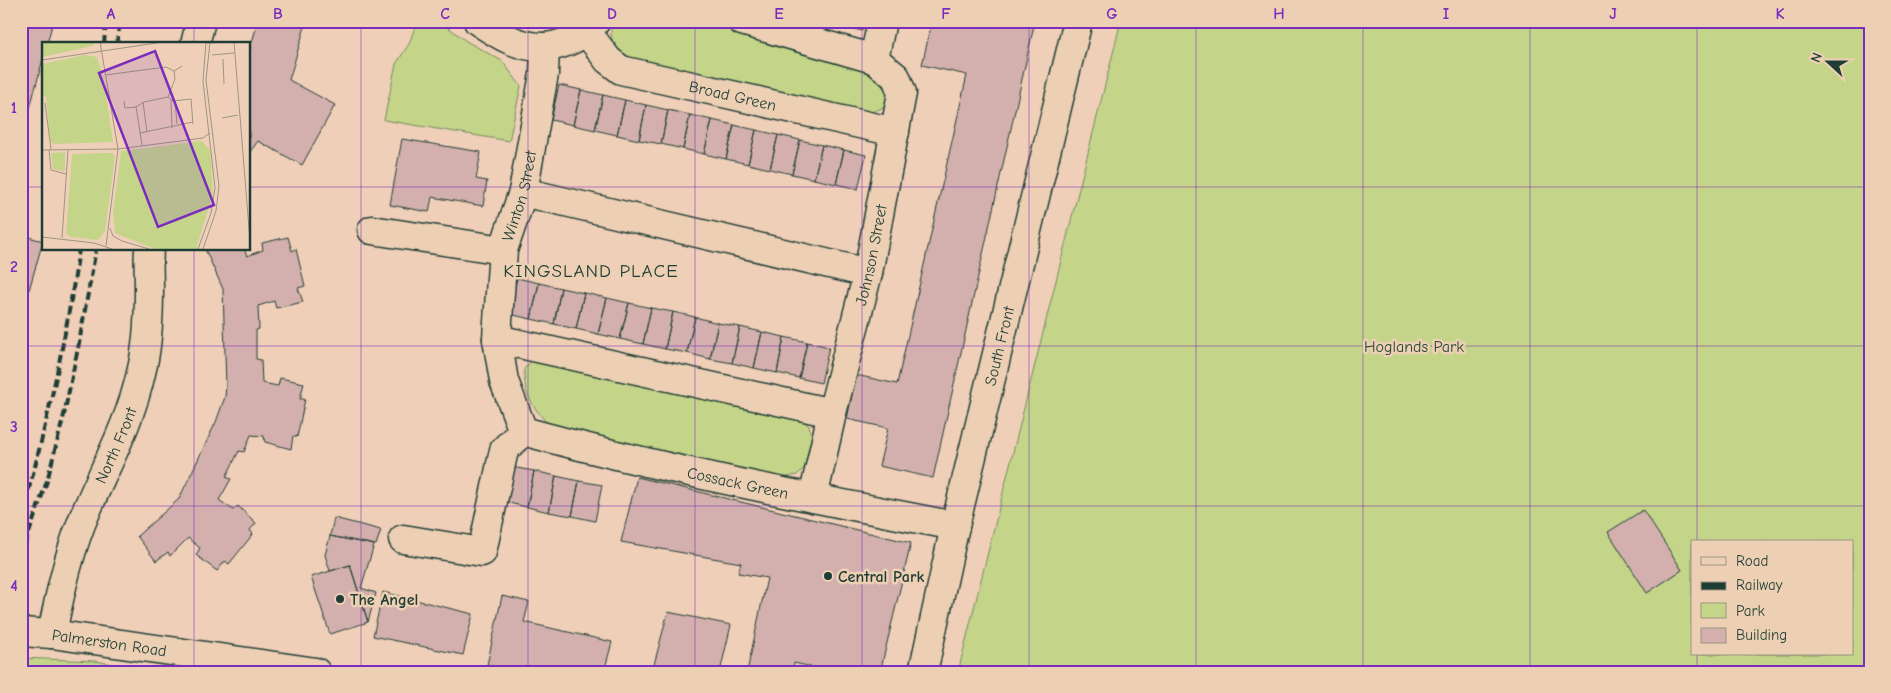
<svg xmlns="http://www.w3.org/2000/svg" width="1891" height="693" font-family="'Comic Neue',sans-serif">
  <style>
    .green { fill: #c4d589; stroke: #72895e; fill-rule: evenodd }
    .building { fill: #d3b0ad; stroke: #1f3d34 }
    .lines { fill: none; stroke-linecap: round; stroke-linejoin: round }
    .minor-casing { stroke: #1f3d34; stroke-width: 31 }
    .minor { stroke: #edd0b4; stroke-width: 28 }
    .rail { stroke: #1f3d34; stroke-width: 4; stroke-dasharray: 8 4; stroke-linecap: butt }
    .grid { fill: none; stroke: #7b2cbf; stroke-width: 1; stroke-opacity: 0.55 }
    .poi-dot { fill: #1f3d34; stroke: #edd0b4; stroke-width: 2 }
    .labels { text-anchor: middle; stroke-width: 5; stroke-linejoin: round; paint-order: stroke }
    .street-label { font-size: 16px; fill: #1f3d34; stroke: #edd0b4 }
    .park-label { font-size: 16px; fill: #274538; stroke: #edd0b4 }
    .poi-label { font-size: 16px; font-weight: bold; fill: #1f3d34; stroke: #edd0b4; text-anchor: start }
    .quarter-label { font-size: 19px; letter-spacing: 1px; fill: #1f3d34; stroke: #edd0b4 }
    .inset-road { fill: none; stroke: #9c9583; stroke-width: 1 }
    .view { fill: #7b2cbf; fill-opacity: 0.15; stroke: #7b2cbf; stroke-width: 2.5 }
    .inset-edge { fill: none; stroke: #1f3d34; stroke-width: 2.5 }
    .neatline { fill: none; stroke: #7b2cbf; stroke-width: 2 }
    .grid-label { font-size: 16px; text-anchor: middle; font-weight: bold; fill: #7b2cbf }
  </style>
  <rect width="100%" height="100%" fill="#f0cfb8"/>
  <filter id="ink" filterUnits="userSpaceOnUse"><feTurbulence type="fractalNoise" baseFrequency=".02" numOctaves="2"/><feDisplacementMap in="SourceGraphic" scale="10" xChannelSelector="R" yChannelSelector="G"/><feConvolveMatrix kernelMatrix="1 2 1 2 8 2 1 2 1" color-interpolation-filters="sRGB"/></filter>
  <g filter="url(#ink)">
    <path class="green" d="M417,21H440L466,41L502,61L521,86L509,141L384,120L396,64L409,44Z
      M614,21H703L861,69L877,79L889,95L882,108L869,113L637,61C621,53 604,42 614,21Z
      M1121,21H1866L1870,24V672H958ZM1692,542H1852V654H1692Z
      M533,359L800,417L809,426L812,436L807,465L797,475L784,478L551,427C533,408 524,396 524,369Z
      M21,658L95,661L160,672H21Z"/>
    <path class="building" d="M21,21H53L47,44H44V55L23,134L21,133Z
      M258,21H356V24L306,23L289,80L335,105L302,165L258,141L249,153V53Z
      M825,21H864L862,31Z
      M932,21H956L980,27L981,21H1035L933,478L879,466L888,428L847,419L856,375L897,384L967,75L922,65Z
      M559,85L581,90L573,125L551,120Z
      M581,90L603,95L595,130L573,125Z
      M603,95L625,100L617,135L595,130Z
      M625,100L646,105L639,140L617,135Z
      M646,105L668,110L661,144L639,140Z
      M668,110L690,115L683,149L661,144Z
      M690,115L712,120L704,154L683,149Z
      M712,120L734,125L726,159L704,154Z
      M734,125L756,130L748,164L726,159Z
      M756,130L778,135L770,169L748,164Z
      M778,135L800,140L792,174L770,169Z
      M402,139L481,152L476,179L487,181L483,206L432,197L429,212L390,205Z
      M800,140L822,145L814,179L792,174Z
      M822,145L844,150L836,184L814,179Z
      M844,150L866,155L858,189L836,184Z
      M21,235L43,241L29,290L21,288Z
      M288,237L292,251L296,249L305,286L298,288L303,302L276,308L274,301L258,306L259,329L256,330V359L261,360L262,383L278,386L280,378L304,383L300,399H305L297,437L293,436L291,449L265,442L264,436L251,435L244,452L239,451L226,477L231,479L219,500L233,510L238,506L256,523L250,530L253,534L229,564L225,561L217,571L196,555L200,548L188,538L170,556L168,552L156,561L137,536L179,499L216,422L225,397L226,386L223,289L205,249H244L247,256L263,250L262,243Z
      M517,278L539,283L531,319L509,314Z
      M539,283L561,288L554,324L531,319Z
      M561,288L584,293L576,329L554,324Z
      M584,293L607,298L598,334L576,329Z
      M607,298L629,303L620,339L598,334Z
      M629,303L651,308L643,344L620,339Z
      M651,308L673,312L665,349L643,344Z
      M673,312L695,317L687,353L665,349Z
      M695,317L718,323L710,359L687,353Z
      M718,323L740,327L732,363L710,359Z
      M740,327L762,332L754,368L732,363Z
      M762,332L784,337L777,373L754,368Z
      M784,337L807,342L799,378L777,373Z
      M807,342L829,347L821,383L799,378Z
      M511,467L534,471L527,507L504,502Z
      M534,471L556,476L549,512L527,507Z
      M556,476L579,481L572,516L549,512Z
      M637,477L911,543L880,672H835L794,663L792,672H747L767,578L738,573L741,563L621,542Z
      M579,481L602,485L595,521L572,516Z
      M1643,510L1682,570L1647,593L1608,532Z
      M334,518L381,530L376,545L330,536Z
      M330,536L374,545L361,588L376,593L368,622L350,565L330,571L325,555Z
      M350,565L368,622L330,634L311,577Z
      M383,592L473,614L463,655L373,636Z
      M502,596L529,602L524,622L612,642L604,672H520L487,665Z
      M668,612L731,625L720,672H652Z
      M799,667L820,672H798Z"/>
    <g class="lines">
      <g class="minor-casing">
        <g id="minor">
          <path d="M478,21C499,35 519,48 545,47"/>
          <path d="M742,21L874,59"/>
          <path id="s1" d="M587,32L608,60L621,70L895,132"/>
          <path d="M195,44L201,21"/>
          <path d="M523,192L868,273"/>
          <path d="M372,230L503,250"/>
          <path d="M497,339L832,413"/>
          <path id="s2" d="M523,431L504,381L497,339L498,321L503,250L523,192L544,74L545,47C566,45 582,37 596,21"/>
          <path id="s3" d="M523,431C665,470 811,498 955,526"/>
          <path id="s4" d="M813,498L832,413L868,273L902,93L896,77L874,59L882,21"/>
          <path d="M403,539L482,552L504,450L523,431"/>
          <path id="s5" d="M21,632L52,634L316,672"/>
          <path id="s6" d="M52,634C59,597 67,560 81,524C101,473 129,428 141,373C148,346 149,318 149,290C149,277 148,262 149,249"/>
          <path id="s7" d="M923,672L955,526L1078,21"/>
        </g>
      </g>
      <use href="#minor" class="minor"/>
      <path class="rail" d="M104,44L106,21
        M117,44L120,21
        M21,513C32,482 39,450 47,417C60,362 71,305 79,249
        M21,556L47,481L64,415L79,343L96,249"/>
    </g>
  </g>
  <path class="grid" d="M194,21V44M361,21V672M528,21V672M695,21V672M862,21V672M1029,21V672M1196,21V672M1363,21V672M1530,21V672M1697,21V542M21,187H44M249,187H1870M194,249V672M21,346H1870M21,506H1870M1697,654V672"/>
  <g class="poi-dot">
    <circle cx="828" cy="576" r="5"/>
    <circle cx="340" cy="599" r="5"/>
  </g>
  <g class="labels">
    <g class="street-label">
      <text dy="6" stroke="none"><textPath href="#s1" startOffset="166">Broad Green</textPath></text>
      <text dy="6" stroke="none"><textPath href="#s2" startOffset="242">Winton Street</textPath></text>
      <text dy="6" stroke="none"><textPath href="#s4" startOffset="250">Johnson Street</textPath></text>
      <text dy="6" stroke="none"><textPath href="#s7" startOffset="335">South Front</textPath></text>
      <text dy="6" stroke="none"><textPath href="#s6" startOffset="200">North Front</textPath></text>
      <text dy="6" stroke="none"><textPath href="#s3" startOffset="221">Cossack Green</textPath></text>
      <text dy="6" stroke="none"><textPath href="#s5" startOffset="89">Palmerston Road</textPath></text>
    </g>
    <g class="park-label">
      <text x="1414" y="352">Hoglands Park</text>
    </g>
    <g class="poi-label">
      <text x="838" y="582">Central Park</text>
      <text x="350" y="605">The Angel</text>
    </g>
    <g class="quarter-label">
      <text x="591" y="277">KINGSLAND PLACE</text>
    </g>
  </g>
  <g transform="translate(42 42)">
    <rect width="208" height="208" fill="#f0cfb8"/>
    <path d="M0,0H54L50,4L0,15ZM43,13L55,15L62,38L71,100L12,102L8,99L4,54H0V22ZM160,99L168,108L171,152L154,207H113L73,191L71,172L79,109ZM23,110V129L11,127L9,111ZM62,111H70L73,114L63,189L56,198L29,195L24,191L30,112Z" fill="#c4d589"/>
    <path class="inset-road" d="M58,0L76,107L64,204M192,0L208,199M165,1L190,0M170,13L192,11M181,17L182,42M0,18L121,0M63,33L124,25L132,29L140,24M126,55L133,37L132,29M129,58L130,86M82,59L83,66L94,65M133,59L135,82M101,60L105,90M3,61L9,107M94,65L102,60L126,55L131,59L149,57L151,82M94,65L100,103M180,76L196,73M98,91L151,80M7,107L9,128L24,132M0,108L76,107L161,96L168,91M68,186L71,194L80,199L107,207M0,195L52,201L70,207M20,196L26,108M156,207L169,171L173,146L161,39L164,0M161,207L174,169L177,144L164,38L168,0"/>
    <path class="view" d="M113,9L172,163L116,185L57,31Z"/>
    <rect width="208" height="208" class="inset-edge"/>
  </g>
  <rect width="1891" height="693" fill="none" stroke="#edd0b4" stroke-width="55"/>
  <rect x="1691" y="540" width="162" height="115" fill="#edd0b4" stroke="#9b9581"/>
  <rect x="1701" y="557" width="25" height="8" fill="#edd0b4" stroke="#9b9581"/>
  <text x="1736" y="566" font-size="15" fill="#1f3d34">Road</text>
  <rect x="1701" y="582" width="25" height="8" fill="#1f3d34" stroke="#9b9581"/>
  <text x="1736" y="590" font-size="15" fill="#1f3d34">Railway</text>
  <rect x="1701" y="603" width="25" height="15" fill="#c4d589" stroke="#9b9581"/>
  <text x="1736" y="616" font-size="15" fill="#1f3d34">Park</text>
  <rect x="1701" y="628" width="25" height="15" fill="#d3b0ad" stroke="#9b9581"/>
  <text x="1736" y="640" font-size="15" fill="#1f3d34">Building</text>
  <g transform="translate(1828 62) rotate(291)" stroke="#edd0b4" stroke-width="4" paint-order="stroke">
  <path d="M0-4L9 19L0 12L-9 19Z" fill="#1f3d34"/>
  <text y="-8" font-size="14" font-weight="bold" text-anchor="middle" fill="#1f3d34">N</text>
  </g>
  <rect x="28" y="28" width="1836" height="638" class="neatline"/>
  <g class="grid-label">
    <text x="111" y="19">A</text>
    <text x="278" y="19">B</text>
    <text x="445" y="19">C</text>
    <text x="612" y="19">D</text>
    <text x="779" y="19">E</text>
    <text x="946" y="19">F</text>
    <text x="1112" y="19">G</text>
    <text x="1279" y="19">H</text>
    <text x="1446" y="19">I</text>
    <text x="1613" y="19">J</text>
    <text x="1780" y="19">K</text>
    <text x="14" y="113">1</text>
    <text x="14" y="272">2</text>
    <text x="14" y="432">3</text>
    <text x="14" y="591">4</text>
  </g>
</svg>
